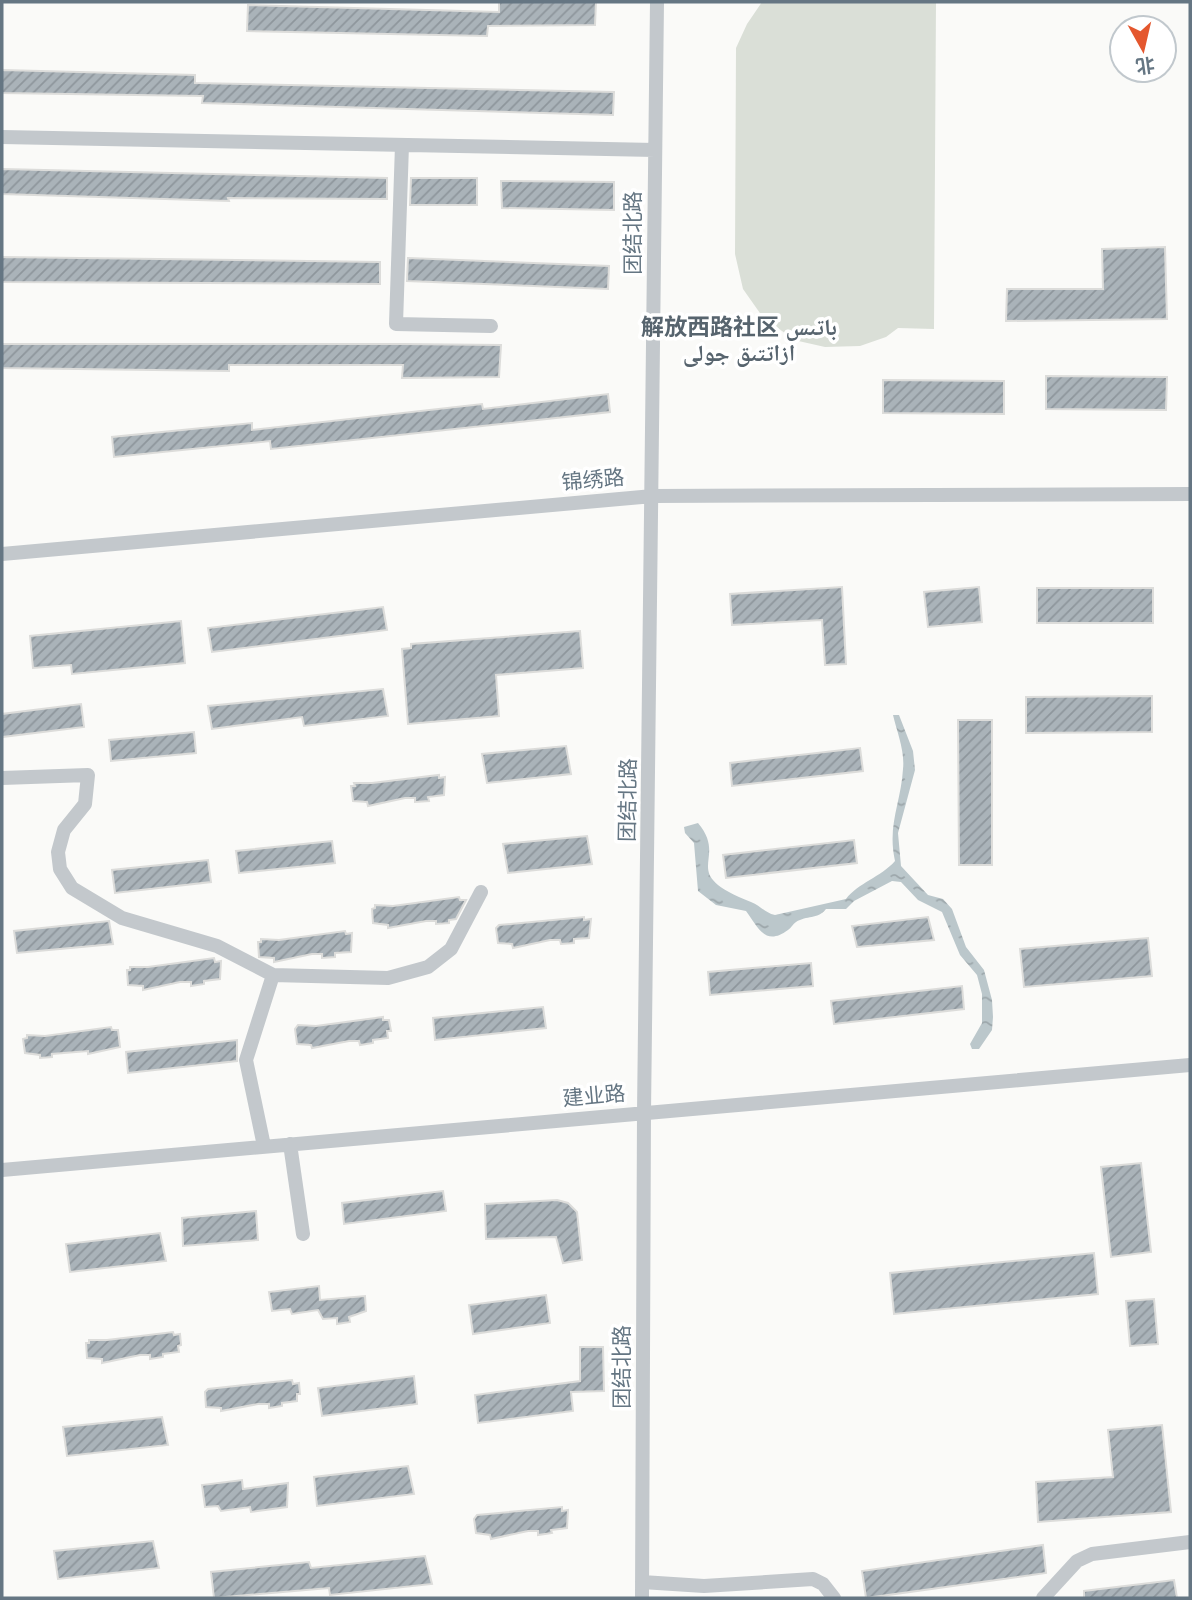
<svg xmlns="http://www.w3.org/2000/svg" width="1192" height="1600" font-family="Mulish,'Noto Naskh Arabic','Noto Sans SC',sans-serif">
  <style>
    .pitch { fill: #dadfd7 }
    .water { fill: url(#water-ripples) }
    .building { fill: url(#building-hatch); stroke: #dcdcda; stroke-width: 2 }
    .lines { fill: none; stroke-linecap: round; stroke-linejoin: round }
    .minor { stroke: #c3c8cc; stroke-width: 14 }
    .labels { text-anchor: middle; stroke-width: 7; stroke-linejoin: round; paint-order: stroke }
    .street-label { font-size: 21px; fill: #657683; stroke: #fff }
    .neighbourhood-label { font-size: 23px; font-weight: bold; fill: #57646e; stroke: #fff }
  </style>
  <defs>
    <pattern id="water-ripples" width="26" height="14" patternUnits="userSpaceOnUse" patternTransform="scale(1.75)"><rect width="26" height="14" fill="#bbc7cb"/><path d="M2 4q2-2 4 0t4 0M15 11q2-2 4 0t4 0" fill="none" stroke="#9ca6aa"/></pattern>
    <pattern id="building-hatch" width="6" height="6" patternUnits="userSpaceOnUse" patternTransform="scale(1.75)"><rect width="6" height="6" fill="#aab3b9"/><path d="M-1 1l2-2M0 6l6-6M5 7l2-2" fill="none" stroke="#8e969c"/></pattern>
  </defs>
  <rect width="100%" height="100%" fill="#fafaf8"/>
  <path class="pitch" d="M762,2H936L934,329L898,328L886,337L860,346L825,347L794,340L762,316L743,289L735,254L736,48L747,24Z"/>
  <path class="water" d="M893,715H899L913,751L915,770L898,833L901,866L928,895L943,899L952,909L966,947L984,970L992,1000L993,1017L992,1030L979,1049H972L970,1044L982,1023V994L977,975L960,955L942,912L918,900L901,882L892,881L854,901L846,909H826C817,920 807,915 796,922C793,924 791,928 788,930C765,947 758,927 746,911L716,905L698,891L694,843L685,833L684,827L698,823C730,861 675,872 751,902C761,906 765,913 775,915L846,899C858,883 881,877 895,861C887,825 901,803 903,769C905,751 897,732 893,715Z"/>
  <path class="building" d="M499,2H596L595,25L488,26L487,36L247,31L248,5L499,12Z
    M2,70L195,75V83L614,92L613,115L202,103L203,96L2,93Z
    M2,169L387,178V199L228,198L229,201L2,194Z
    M411,178H477V205H410Z
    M501,181L614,182V210L502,208Z
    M1165,247L1167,319L1006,321L1007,289H1103L1102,249Z
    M2,257L380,262V284L2,282Z
    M408,258L609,266L608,289L407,281Z
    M2,344H403L501,345L499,377L402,378L403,365H229V371L2,368Z
    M1046,376L1167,377L1166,410L1046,409Z
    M883,380L1004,381V414L883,413Z
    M608,394L610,412L271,449L270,441L114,457L112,437L252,423V430L482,404L483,409Z
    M842,587L846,664L825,665L822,620L732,625L730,594Z
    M979,587L982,622L928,627L924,592Z
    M1037,588H1153V623H1037Z
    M383,607L387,630L212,652L208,628Z
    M181,621L185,663L72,674L71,665L33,668L30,636Z
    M580,631L583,668L496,675L499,716L408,724L402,649L411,648V644Z
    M383,689L388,716L304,726L302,717L212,729L208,706Z
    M1152,696V732L1026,733V697Z
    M81,704L84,727L2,737V714Z
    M958,720H992V865H959Z
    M194,732L196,753L111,761L109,740Z
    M566,746L571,774L487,783L482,754Z
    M860,748L863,771L732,786L730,763Z
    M439,775V778L445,777L444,795L428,797L429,801L415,802V798H405L368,806L367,802L353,801L351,786H355L354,783H372Z
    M587,836L592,864L508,873L503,844Z
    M854,840L857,863L726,878L723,855Z
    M332,841L335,863L239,873L236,851Z
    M208,860L211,882L115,893L112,870Z
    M459,897L460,900H466L456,919L449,920V923L436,924V921H426L388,928V925L373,923L372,909L375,908V905L393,906Z
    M584,917V920L591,919L589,938L574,939V943L561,944L560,940H550L513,948L512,944L498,943L496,928L499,925Z
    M928,917L934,940L857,947L852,926Z
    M109,921L113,944L17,953L14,931Z
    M345,931L346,934L352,933L351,952L335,953V957L322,958V954H312L274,962V958L259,957L258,942H261V939L279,940Z
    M1148,938L1152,976L1024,987L1020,949Z
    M214,958L215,962L221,961L220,979L204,981V984L191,986V982H180L143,990V986L128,985L127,970H130V967H148Z
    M811,963L813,986L710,995L708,972Z
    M962,986L964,1009L834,1024L831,1001Z
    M543,1007L546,1028L435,1040L433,1018Z
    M383,1017V1020H389L391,1031H387L388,1038L373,1040V1043L360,1045L359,1041H349L312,1048L311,1045L297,1044L295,1029L298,1025L316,1026Z
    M111,1027L112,1030H118L120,1047L88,1054V1051L52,1054V1057L40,1058V1055L25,1053L23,1039L27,1038V1035L45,1036Z
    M237,1040V1061L128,1073L126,1052Z
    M1141,1163L1151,1252L1111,1257L1101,1167Z
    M443,1191L446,1211L344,1224L342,1203Z
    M557,1200L568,1203L577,1212L582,1260L563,1263L556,1237L486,1239L485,1204Z
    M256,1211L258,1240L183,1246L182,1218Z
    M160,1233L166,1261L70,1272L66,1244Z
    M1094,1253L1098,1294L894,1314L890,1273Z
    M319,1286L320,1300L365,1296L366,1311L349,1317L350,1322L337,1324V1318L323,1319L318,1310L292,1314L290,1309L272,1311L269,1292Z
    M546,1295L550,1323L473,1334L469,1305Z
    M1154,1299L1158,1344L1130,1346L1126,1301Z
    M173,1332L174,1335L180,1334L181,1345L178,1346L179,1352L163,1354V1357L150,1359V1355H140L102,1363V1359L87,1358L86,1343H89V1340H107Z
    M580,1347H603L604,1391L571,1392L573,1411L478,1423L475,1395L580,1381Z
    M414,1376L417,1404L322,1416L318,1388Z
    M292,1380L293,1384L299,1383L300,1394H297V1401L282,1403V1406L269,1408V1404H258L221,1411V1408L206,1407L205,1392L208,1389Z
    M162,1417L168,1445L67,1456L63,1427Z
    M1162,1425L1171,1512L1038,1522L1036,1482L1113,1477L1108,1430Z
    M408,1466L414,1494L317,1506L314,1477Z
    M242,1480L243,1489L288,1483L287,1507L251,1512L250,1507L221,1511L218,1506L205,1507L202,1485Z
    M562,1507V1511L568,1510L567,1528L551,1530L552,1533L538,1535V1531H528L491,1539L490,1535L476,1533L474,1519L477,1515Z
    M153,1541L159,1568L58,1579L54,1551Z
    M1043,1545L1046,1573L866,1598L862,1571Z
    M425,1556L432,1584L330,1595L329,1588L214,1598L211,1572L309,1562L311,1568Z
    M1174,1580L1177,1598H1084V1591Z"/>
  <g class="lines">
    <path class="minor" d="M2,137L655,150
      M402,145L396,324L491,326
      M2,554L653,496L1190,494
      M2,778L88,775L85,804L64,830L58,852L60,869L72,888L122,918L217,946L273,975L388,978L428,967L451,949L481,892
      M290,1144L303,1234
      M264,1146L246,1060L273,975
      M2,1170L1190,1065
      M642,1582L704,1586L813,1579L823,1584L834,1598
      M642,1598L644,1113L657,2
      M1043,1598L1077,1561L1092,1554L1190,1542"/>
  </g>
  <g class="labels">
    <g class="street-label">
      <text transform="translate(633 233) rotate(-90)" y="7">团结北路</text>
      <text transform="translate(593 480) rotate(-5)" y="7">锦绣路</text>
      <text transform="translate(628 800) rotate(-89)" y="7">团结北路</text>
      <text transform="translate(594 1096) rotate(-5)" y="7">建业路</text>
      <text transform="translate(622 1367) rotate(-90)" y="7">团结北路</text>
    </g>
    <g class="neighbourhood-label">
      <text x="739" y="335">解放西路社区 باتىس<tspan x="739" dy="26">ازاتتىق جولى</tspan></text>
    </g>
  </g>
  <rect width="1192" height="1600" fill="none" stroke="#657683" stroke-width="7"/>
  <g transform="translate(1143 49) rotate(172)"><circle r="33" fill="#ffffff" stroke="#c1c8cd" stroke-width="2"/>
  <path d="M0-5L12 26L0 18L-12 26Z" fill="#e4572e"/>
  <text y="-10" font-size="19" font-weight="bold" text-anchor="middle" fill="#657683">北</text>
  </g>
</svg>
